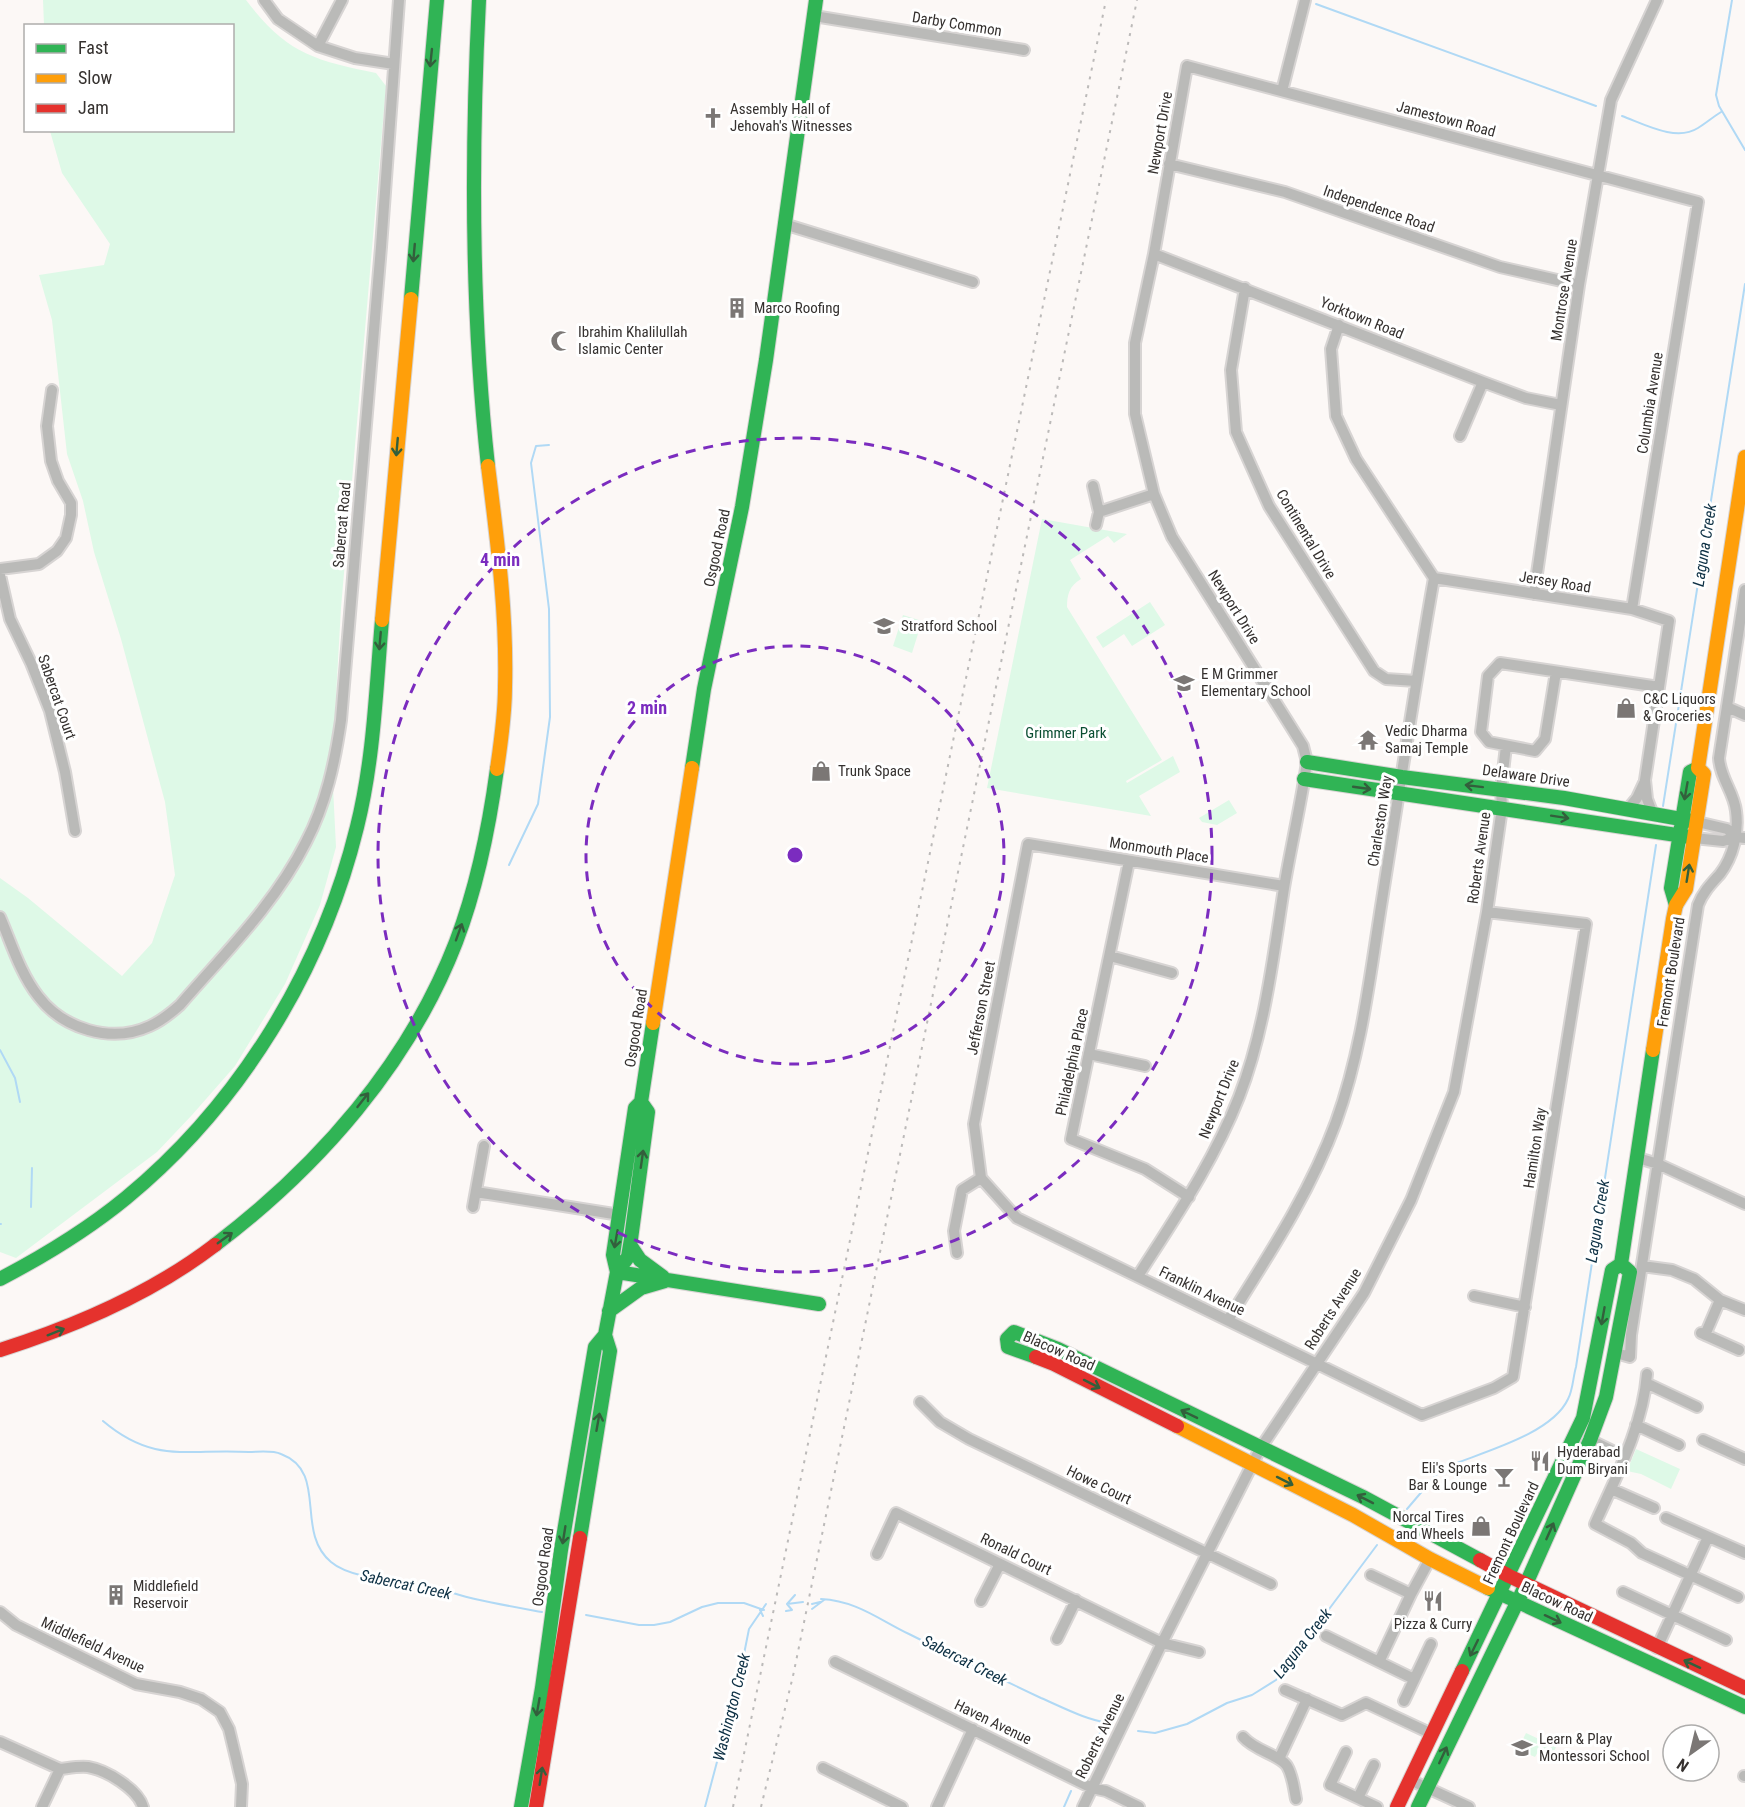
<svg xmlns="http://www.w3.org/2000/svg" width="1745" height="1807" font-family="'Roboto Condensed',sans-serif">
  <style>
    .green { fill: #def9e7 }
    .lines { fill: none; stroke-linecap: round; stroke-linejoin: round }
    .stream { stroke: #b0d9f5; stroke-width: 2 }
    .street-casing { stroke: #d7d4d3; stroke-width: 14 }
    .fast-casing { stroke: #d7d4d3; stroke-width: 16 }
    .slow-casing { stroke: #d7d4d3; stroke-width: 16 }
    .jam-casing { stroke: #d7d4d3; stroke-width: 16 }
    .street { stroke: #babab8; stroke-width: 10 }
    .fast { stroke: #30b455; stroke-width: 14 }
    .slow { stroke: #ff9f0a; stroke-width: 14 }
    .jam { stroke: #e5322d; stroke-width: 14 }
    .rail { stroke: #bcbab9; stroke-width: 2; stroke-dasharray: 3 6; stroke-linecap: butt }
    .oneway { stroke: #335f3c }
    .ring { fill: none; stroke: #7b2cbf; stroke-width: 3; stroke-dasharray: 10 8 }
    .labels { text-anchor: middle; stroke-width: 6; stroke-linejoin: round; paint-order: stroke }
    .street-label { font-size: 15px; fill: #35312f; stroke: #fff }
    .poi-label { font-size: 15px; fill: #35312f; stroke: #fff; text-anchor: start }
    .park-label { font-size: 15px; fill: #0a4e32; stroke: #fff }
    .water-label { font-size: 16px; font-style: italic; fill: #0d3044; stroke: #fff }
    .centre { fill: #7b2cbf; stroke: #fff; stroke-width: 3 }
    .ring-label { font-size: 18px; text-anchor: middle; font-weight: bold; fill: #7b2cbf; stroke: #fff; stroke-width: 6; stroke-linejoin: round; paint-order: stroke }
  </style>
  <rect width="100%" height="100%" fill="#fcf8f6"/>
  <path class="green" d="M43,0H246C286,53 313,60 376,73L386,86L341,608L332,767L336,847L320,905L285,984L235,1066L192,1115L157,1152L16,1258L0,1252V878L28,898L122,976L152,943L175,875L165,802L121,639L94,552L83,501L67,454L52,320L39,275L104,265L110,244L62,173L50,131L232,130V26L44,25Z
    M1042,519L1127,534L1114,543L1108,536L1070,560L1081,579C1069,586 1067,595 1067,607L1162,760L1126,781L1127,783L1173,756L1180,772L1139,796L1151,816L987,788Z
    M1150,602L1165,625L1132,646L1124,634L1103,648L1096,637Z
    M903,615L922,621L912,653L893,646Z
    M1229,800L1237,813L1217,825L1202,822L1199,818Z
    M1636,1449L1680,1469L1671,1489L1641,1474L1627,1471Z
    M1526,1733L1556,1747L1552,1756L1539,1750L1535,1757L1521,1751L1523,1747L1520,1745Z"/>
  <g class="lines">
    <path class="stream" d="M1732,0L1716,95L1719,106L1745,150
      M1316,4L1596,106
      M1622,116C1644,124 1676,142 1698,128C1706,123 1713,117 1721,112
      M1663,806L1745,284
      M509,865L538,804L550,717L549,609L531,463L536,446L549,445
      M0,1050L15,1078L20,1102
      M31,1207L32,1168
      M0,1224H1
      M103,1421C155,1465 188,1448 249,1452C258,1452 272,1450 281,1454C329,1472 294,1531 331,1562C352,1580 404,1581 431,1587C446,1590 460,1596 475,1599C497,1604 520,1608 542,1612
      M1407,1509L1436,1475L1449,1466C1483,1452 1552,1434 1568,1399C1573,1390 1573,1377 1576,1367L1656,845
      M821,1599C857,1601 878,1619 909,1634C953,1656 997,1677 1041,1698C1062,1707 1086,1720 1109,1723
      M787,1604L803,1602
      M787,1604L795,1595
      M812,1604L820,1602
      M812,1609L824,1600
      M760,1610L763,1616
      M786,1611L792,1610L787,1604
      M586,1615L639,1625H654L670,1622L702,1607L718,1603H744L764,1610
      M1138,1731L1155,1733L1187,1724L1227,1703L1252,1695L1276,1680L1377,1545
      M1081,1770L1105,1723
      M705,1807L726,1728L732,1714L749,1629L766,1604
      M1064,1807L1071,1791"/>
    <g class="street-casing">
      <path id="street" d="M264,0L278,19L318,46L355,58L394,64
        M814,16L1024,50
        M318,46L342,0
        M1282,91L1305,0
        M1169,164L1285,192L1500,267L1579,285
        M784,224L973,282
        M1154,254L1483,382L1526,398L1561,405
        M1245,288L1231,370L1236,432L1269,506L1374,671L1386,679L1416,681
        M1460,436L1483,382
        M1093,486L1099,512
        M1096,525L1099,512L1154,494
        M0,569L39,564L57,551L66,538L71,515V503L58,481L51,461L47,426L52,390
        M0,575L10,619L31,663L50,711L65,772L75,831
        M1434,578L1632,609L1669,621L1645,780L1647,799L1652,812
        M1534,594L1579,285L1611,100L1657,0
        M1556,672L1545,739L1535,751L1489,742L1481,732L1488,676L1500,663L1659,687
        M1727,707L1745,715
        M1628,809L1637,798L1644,783
        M1697,822L1727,829L1736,837
        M1694,838L1723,841L1736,837L1745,838
        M1129,861L1071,1139L1145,1169L1189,1197
        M0,917C11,942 20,973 38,996C63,1029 111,1044 150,1026C161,1021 171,1013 180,1005C225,953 275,904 306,842C326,804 335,762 341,720L381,247L399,0
        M1110,956L1172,973
        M1089,1054L1145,1066
        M1638,1158L1658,1164L1745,1204
        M981,1178L1017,1218L1422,1415L1494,1388L1513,1377L1586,924L1487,912
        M981,1178L974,1124L1028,844L1284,886
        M476,1192L620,1215
        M473,1207L484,1146
        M957,1253L954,1231L962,1190L981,1178
        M1642,1266L1672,1270L1694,1279L1720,1300L1745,1310
        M1138,1276C1175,1218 1214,1161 1239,1097C1265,1030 1273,958 1284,888C1291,846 1301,804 1307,762L1303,746L1172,537L1154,494L1135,414V343L1154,254L1187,66L1698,202L1632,609
        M1474,1296L1525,1307
        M1228,1320C1268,1256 1310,1193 1336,1122C1362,1050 1370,975 1382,900C1399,793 1415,685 1434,578L1356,459L1336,416L1331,349L1339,325
        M1701,1333L1739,1350
        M1705,1335L1720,1300
        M1616,1353L1630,1357L1631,1335L1698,905C1703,892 1711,884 1720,874C1733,857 1739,833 1736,811C1734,792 1720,778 1719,758L1745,590
        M1647,1374C1643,1426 1616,1477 1595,1524L1631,1543L1642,1553L1738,1597
        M1646,1383L1697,1407
        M920,1402L940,1422L969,1439L1271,1584
        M1636,1425L1679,1445
        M1590,1440L1625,1457
        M1703,1440L1745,1459
        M1611,1489L1654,1508
        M1666,1518L1745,1553
        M877,1554L896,1513L1162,1643L1199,1652
        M1371,1575L1411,1594
        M1623,1592L1726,1640
        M981,1601L1000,1564
        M0,1612L16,1625L136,1684L180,1692L201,1699L220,1712L229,1729L236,1758L242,1784L241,1807
        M1326,1636L1414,1679
        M1057,1639L1076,1600
        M1657,1648L1708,1537
        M835,1662L1092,1788L1106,1791L1139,1807
        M1379,1662L1411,1594L1430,1559
        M1285,1690L1342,1715L1366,1703L1432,1734
        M1404,1701L1431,1644
        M1243,1737C1255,1751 1280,1755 1287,1766C1293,1776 1294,1789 1296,1799
        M0,1742L60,1769
        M1346,1752L1330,1785L1377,1807
        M1279,1759L1307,1699
        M823,1768L902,1807
        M60,1769C69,1768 79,1766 88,1767C106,1770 138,1789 143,1807
        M1744,1776H1745
        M1410,1780L1469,1807
        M1358,1798L1374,1765
        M42,1807L60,1769
        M937,1807L973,1729
        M1083,1807L1162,1643L1260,1449L1364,1293L1411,1200L1454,1092L1487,912L1502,808L1501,789L1506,746"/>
    </g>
    <g class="fast-casing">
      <path id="fast" d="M479,0C471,156 471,311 488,466
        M411,299L437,0
        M1307,762L1402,777L1564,798L1692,821
        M692,768L704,689L742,507L766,360L816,0
        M1304,779L1690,837
        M1676,905L1671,888L1690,772L1698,768
        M215,1245C318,1167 409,1064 456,942C477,887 489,828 497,769
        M630,1245L640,1260L663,1277
        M617,1272L819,1304
        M617,1272L628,1257L631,1239L648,1112L641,1102
        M0,1279C44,1256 87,1230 126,1198C240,1104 322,970 357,827C374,759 376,688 382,620
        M609,1311L641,1288L665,1281
        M1036,1357L1008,1347L1007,1339L1014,1332L1058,1349L1363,1497L1480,1560
        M580,1538L610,1351L605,1335
        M1488,1588L1745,1707
        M1462,1671L1583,1418L1612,1270L1621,1264L1653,1050
        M521,1807L542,1688L561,1550L595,1347L605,1335L617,1272L613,1255L635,1108L641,1102L653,1023
        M1418,1807L1526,1584L1590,1440L1606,1397L1630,1272L1621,1264"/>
    </g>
    <g class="slow-casing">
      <path id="slow" d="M488,466C497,539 507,613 505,687C505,715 501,742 497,769
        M382,620L411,299
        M1698,768L1745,457
        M653,1023L692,768
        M1653,1050L1673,919L1676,905L1686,889L1704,774L1698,768
        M1177,1426L1353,1515L1430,1559L1488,1588"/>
    </g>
    <g class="jam-casing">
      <path id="jam" d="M0,1350C76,1326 151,1294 215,1245
        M1036,1357L1054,1364L1177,1426
        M1480,1560L1509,1576L1745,1688
        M536,1807L580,1538
        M1397,1807L1462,1671"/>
    </g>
    <use href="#street" class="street"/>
    <use href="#fast" class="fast"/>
    <use href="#slow" class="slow"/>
    <use href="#jam" class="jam"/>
    <path class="rail" d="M733,1807L1106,0
      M761,1807L793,1676L1137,0"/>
  </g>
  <defs><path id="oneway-shaft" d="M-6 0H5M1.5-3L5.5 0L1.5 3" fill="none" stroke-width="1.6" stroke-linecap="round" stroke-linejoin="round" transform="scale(1.5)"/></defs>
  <g class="oneway">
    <use href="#oneway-shaft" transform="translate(431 58) rotate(96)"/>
    <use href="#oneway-shaft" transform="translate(414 253) rotate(95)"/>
    <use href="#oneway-shaft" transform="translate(397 447) rotate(95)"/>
    <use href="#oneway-shaft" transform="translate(380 641) rotate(95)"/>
    <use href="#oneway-shaft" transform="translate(1474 786) rotate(-173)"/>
    <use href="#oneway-shaft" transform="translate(1362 788) rotate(8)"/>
    <use href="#oneway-shaft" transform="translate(1686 791) rotate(100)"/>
    <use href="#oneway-shaft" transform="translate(1560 817) rotate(9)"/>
    <use href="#oneway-shaft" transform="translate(1688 873) rotate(-81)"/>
    <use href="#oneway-shaft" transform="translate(459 932) rotate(-70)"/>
    <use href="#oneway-shaft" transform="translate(363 1100) rotate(-52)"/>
    <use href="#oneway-shaft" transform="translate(642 1159) rotate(-82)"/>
    <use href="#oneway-shaft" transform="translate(225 1238) rotate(-36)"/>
    <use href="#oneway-shaft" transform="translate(616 1239) rotate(100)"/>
    <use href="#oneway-shaft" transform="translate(1603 1316) rotate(100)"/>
    <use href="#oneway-shaft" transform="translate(56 1332) rotate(-22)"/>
    <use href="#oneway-shaft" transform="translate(1092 1384) rotate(27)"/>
    <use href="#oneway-shaft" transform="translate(1189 1414) rotate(-154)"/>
    <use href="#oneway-shaft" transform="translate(598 1422) rotate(-80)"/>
    <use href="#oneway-shaft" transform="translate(1285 1481) rotate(27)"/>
    <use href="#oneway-shaft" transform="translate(1365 1499) rotate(-153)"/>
    <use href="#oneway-shaft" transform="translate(1550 1531) rotate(-66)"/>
    <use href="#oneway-shaft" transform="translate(564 1535) rotate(99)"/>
    <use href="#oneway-shaft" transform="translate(1553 1619) rotate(25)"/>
    <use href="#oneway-shaft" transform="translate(1474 1648) rotate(116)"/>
    <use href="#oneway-shaft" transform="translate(1692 1664) rotate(-155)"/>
    <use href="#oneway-shaft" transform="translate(538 1707) rotate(100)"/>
    <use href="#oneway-shaft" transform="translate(1443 1755) rotate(-65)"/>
    <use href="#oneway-shaft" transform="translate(541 1776) rotate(-81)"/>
  </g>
  <g class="ring">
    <circle cx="795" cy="855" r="209"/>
    <circle cx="795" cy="855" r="417"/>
  </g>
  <defs>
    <g id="church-bare" transform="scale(1.62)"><path d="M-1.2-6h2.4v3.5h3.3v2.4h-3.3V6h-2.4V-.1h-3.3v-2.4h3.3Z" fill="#7b7775" stroke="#fff" stroke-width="2.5" paint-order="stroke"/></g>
    <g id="building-bare" transform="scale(1.62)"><path d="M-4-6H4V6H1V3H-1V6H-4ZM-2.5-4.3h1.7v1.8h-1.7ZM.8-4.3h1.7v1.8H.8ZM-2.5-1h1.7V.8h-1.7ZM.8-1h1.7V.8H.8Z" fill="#7b7775" stroke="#fff" stroke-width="2.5" paint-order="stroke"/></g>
    <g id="mosque-bare" transform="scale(1.62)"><path d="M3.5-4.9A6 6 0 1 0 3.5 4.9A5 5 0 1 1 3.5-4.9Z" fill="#7b7775" stroke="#fff" stroke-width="2.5" paint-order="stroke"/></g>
    <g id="school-bare" transform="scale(1.62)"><path d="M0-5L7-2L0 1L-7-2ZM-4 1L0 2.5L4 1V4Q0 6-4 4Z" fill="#7b7775" stroke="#fff" stroke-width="2.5" paint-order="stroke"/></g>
    <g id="shop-bare" transform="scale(1.62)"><path d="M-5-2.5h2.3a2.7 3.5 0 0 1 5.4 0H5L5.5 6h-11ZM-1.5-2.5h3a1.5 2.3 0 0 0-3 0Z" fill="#7b7775" stroke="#fff" stroke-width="2.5" paint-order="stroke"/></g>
    <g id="temple-bare" transform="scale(1.62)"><path d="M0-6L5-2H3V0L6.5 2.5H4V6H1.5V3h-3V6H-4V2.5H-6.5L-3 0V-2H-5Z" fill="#7b7775" stroke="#fff" stroke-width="2.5" paint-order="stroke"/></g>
    <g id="restaurant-bare" transform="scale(1.62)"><path d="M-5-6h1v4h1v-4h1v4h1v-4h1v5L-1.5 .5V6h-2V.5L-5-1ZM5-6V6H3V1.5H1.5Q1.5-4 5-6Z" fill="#7b7775" stroke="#fff" stroke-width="2.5" paint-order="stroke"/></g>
    <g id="bar-bare" transform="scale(1.62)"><path d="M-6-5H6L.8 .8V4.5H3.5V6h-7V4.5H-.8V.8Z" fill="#7b7775" stroke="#fff" stroke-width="2.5" paint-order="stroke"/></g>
  </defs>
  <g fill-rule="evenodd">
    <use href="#church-bare" x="713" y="118"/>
    <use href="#building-bare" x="737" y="308"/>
    <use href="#mosque-bare" x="561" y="341"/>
    <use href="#school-bare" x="884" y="626"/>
    <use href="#school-bare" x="1184" y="683"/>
    <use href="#shop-bare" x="1626" y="708"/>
    <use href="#temple-bare" x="1368" y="740"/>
    <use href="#shop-bare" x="821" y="771"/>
    <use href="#restaurant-bare" x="1540" y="1461"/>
    <use href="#bar-bare" x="1504" y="1477"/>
    <use href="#shop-bare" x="1481" y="1526"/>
    <use href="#building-bare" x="116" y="1595"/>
    <use href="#restaurant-bare" x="1433" y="1601"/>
    <use href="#school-bare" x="1522" y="1748"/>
  </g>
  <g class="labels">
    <g class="street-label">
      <text transform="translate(957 24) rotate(9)" y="5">Darby Common</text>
      <text transform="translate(1446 119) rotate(15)" y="5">Jamestown Road</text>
      <text transform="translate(1160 133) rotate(-80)" y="5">Newport Drive</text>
      <text transform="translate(1379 209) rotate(19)" y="5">Independence Road</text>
      <text transform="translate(1564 290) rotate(-81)" y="5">Montrose Avenue</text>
      <text transform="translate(1362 318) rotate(22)" y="5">Yorktown Road</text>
      <text transform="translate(1650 403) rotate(-81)" y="5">Columbia Avenue</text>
      <text transform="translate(342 525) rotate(-85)" y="5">Sabercat Road</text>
      <text transform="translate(1306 534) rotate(59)" y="5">Continental Drive</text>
      <text transform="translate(717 548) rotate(-78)" y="5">Osgood Road</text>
      <text transform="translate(1555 582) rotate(9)" y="5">Jersey Road</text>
      <text transform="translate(1234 607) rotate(58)" y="5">Newport Drive</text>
      <text transform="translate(57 697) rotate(71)" y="5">Sabercat Court</text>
      <text transform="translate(1526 776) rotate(8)" y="5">Delaware Drive</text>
      <text transform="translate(1380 821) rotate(-81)" y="5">Charleston Way</text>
      <text transform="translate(1159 850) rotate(9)" y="5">Monmouth Place</text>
      <text transform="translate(1479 858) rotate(-82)" y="5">Roberts Avenue</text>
      <text transform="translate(1671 972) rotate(-81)" y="5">Fremont Boulevard</text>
      <text transform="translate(981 1008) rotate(-79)" y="5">Jefferson Street</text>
      <text transform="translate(636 1028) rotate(-81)" y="5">Osgood Road</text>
      <text transform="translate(1072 1062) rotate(-78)" y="5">Philadelphia Place</text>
      <text transform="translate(1219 1099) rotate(-68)" y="5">Newport Drive</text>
      <text transform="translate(1535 1148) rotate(-81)" y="5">Hamilton Way</text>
      <text transform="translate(1202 1291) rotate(26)" y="5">Franklin Avenue</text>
      <text transform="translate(1333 1309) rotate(-58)" y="5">Roberts Avenue</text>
      <text transform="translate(1059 1351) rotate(24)" y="5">Blacow Road</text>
      <text transform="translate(1099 1485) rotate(26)" y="5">Howe Court</text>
      <text transform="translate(1511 1533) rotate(-65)" y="5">Fremont Boulevard</text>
      <text transform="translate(1016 1554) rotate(26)" y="5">Ronald Court</text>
      <text transform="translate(543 1567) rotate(-82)" y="5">Osgood Road</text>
      <text transform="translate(1557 1602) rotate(25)" y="5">Blacow Road</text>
      <text transform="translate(93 1645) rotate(25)" y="5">Middlefield Avenue</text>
      <text transform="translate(993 1722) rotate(26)" y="5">Haven Avenue</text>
      <text transform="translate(1100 1736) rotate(-64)" y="5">Roberts Avenue</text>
    </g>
    <g class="poi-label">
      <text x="730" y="114">Assembly Hall of<tspan x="730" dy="17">Jehovah's Witnesses</tspan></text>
      <text x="754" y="313">Marco Roofing</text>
      <text x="578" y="337">Ibrahim Khalilullah<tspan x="578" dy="17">Islamic Center</tspan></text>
      <text x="901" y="631">Stratford School</text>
      <text x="1201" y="679">E M Grimmer<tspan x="1201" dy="17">Elementary School</tspan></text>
      <text x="1643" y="704">C&amp;C Liquors<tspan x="1643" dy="17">&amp; Groceries</tspan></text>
      <text x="1385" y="736">Vedic Dharma<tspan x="1385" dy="17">Samaj Temple</tspan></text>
      <text x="838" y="776">Trunk Space</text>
      <text x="1557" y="1457">Hyderabad<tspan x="1557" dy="17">Dum Biryani</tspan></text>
      <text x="1487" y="1473" text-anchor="end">Eli's Sports<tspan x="1487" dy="17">Bar &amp; Lounge</tspan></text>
      <text x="1464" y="1522" text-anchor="end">Norcal Tires<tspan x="1464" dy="17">and Wheels</tspan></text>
      <text x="133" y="1591">Middlefield<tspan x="133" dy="17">Reservoir</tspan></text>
      <text x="1433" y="1629" text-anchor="middle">Pizza &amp; Curry</text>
      <text x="1539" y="1744">Learn &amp; Play<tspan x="1539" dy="17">Montessori School</tspan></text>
    </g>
    <g class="park-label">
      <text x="1066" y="738">Grimmer Park</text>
    </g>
    <g class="water-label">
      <text transform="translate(1704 545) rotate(-81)" y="6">Laguna Creek</text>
      <text transform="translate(1597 1221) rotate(-81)" y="6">Laguna Creek</text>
      <text transform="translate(406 1584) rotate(12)" y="6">Sabercat Creek</text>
      <text transform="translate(1302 1643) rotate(-52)" y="6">Laguna Creek</text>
      <text transform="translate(965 1660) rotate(27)" y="6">Sabercat Creek</text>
      <text transform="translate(731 1707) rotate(-76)" y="6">Washington Creek</text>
    </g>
  </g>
  <circle cx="795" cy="855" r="9" class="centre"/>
  <g class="ring-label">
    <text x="500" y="566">4 min</text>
    <text x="647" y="714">2 min</text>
  </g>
  <rect x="24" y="24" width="210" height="108" fill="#ffffff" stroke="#aeadac" stroke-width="1.5"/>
  <rect x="36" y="44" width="30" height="9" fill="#30b455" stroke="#aeadac" stroke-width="1.5"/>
  <text x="78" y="54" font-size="18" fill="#35312f">Fast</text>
  <rect x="36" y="74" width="30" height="9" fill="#ff9f0a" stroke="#aeadac" stroke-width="1.5"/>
  <text x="78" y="84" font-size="18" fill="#35312f">Slow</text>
  <rect x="36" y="104" width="30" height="9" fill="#e5322d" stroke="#aeadac" stroke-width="1.5"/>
  <text x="78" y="114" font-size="18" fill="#35312f">Jam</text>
  <g transform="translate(1691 1753) rotate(214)"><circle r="28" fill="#ffffff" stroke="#aeadac" stroke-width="1.5"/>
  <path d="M0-4.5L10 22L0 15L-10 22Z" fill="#7b7775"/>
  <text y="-9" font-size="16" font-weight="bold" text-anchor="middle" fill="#35312f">N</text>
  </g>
</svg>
